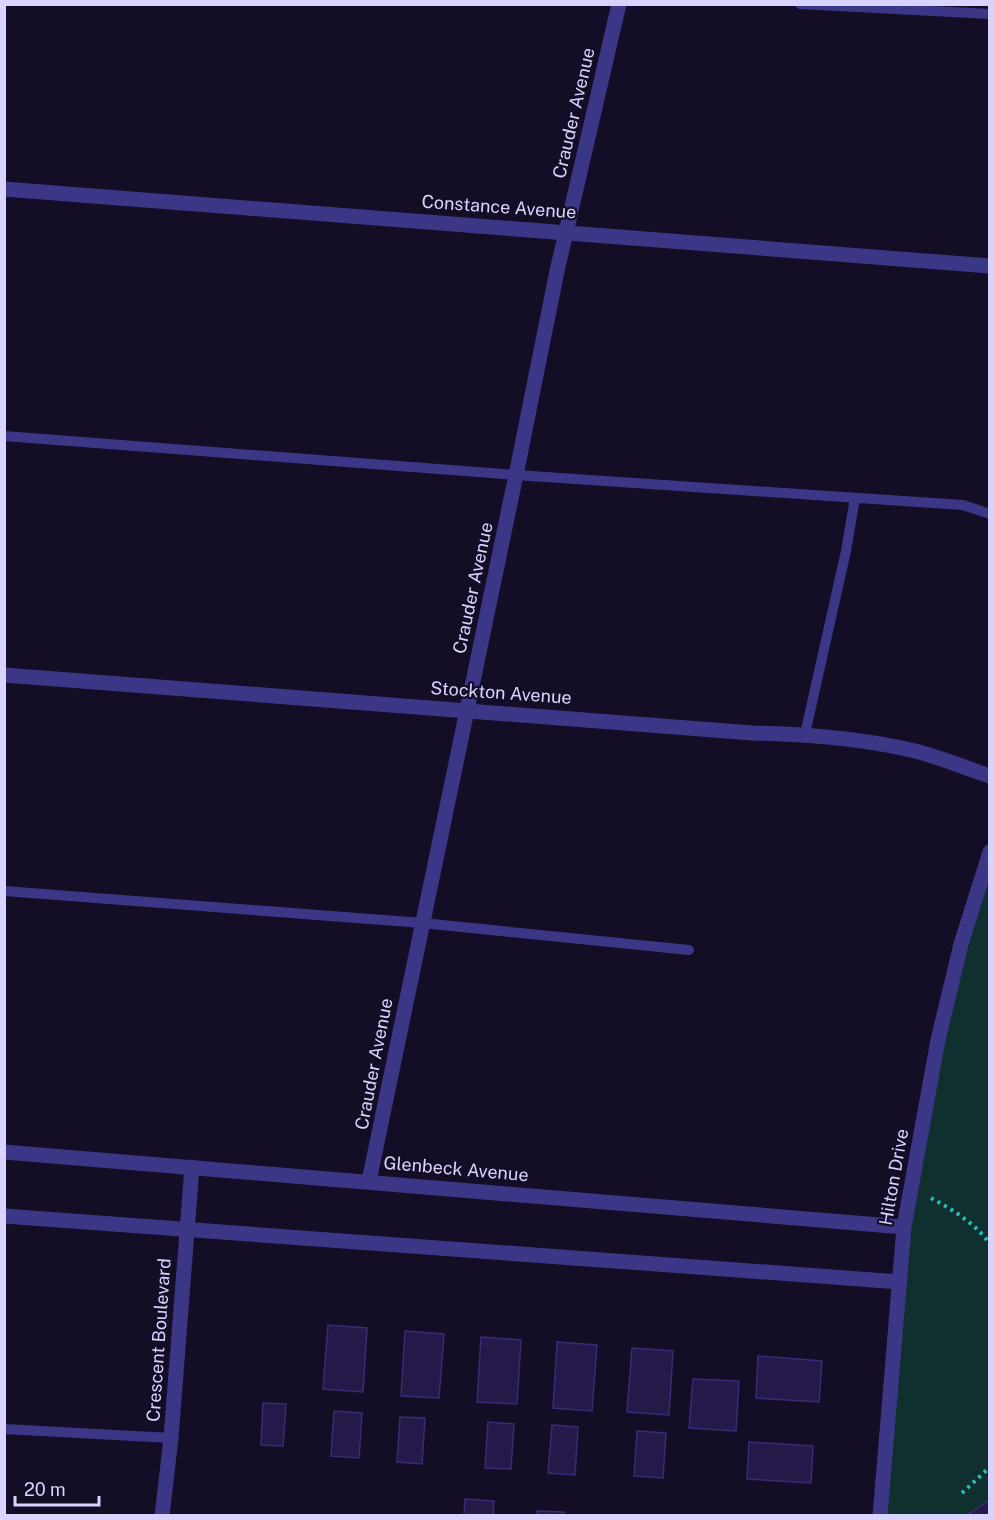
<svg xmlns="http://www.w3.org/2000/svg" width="994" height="1520" font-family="'Public Sans',sans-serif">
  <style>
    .green { fill: #103030 }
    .building { fill: #241948; stroke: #3b2a75; stroke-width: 1.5 }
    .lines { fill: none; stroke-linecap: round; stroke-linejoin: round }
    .path { stroke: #29bdb9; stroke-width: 4; stroke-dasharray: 3 4.5; stroke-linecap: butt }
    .lane { stroke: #3c3687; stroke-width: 10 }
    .street { stroke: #3c3687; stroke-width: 15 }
    .labels { text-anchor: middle; stroke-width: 4.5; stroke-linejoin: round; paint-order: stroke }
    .street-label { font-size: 18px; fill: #d9d3ff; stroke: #130e26 }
  </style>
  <rect width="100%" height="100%" fill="#130e26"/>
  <path class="green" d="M989,852V1515L880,1516L913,1177Z"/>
  <path class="building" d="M328,1325L367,1328L363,1392L323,1389Z
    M405,1331L444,1334L439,1398L401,1396Z
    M481,1337L521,1340L517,1404L477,1402Z
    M557,1342L597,1345L592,1411L553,1408Z
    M632,1348L673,1351L669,1415L627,1412Z
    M758,1356L822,1361L819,1402L756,1398Z
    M693,1379L739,1381L736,1431L689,1428Z
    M263,1403L286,1404L283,1446L261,1445Z
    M334,1411L362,1413L359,1458L331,1456Z
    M400,1417L425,1418L422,1464L397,1462Z
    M488,1422L514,1424L511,1469L485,1468Z
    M552,1425L578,1427L575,1475L548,1473Z
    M637,1431L666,1433L663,1478L634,1476Z
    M749,1442L813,1446L811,1483L747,1479Z
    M465,1499L494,1501L493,1516H464Z
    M990,1500V1516H966Z
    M537,1511L564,1512V1516H537Z"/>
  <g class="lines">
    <path class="path" d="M931,1198C953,1210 975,1223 990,1244
      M962,1493L990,1467"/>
    <path class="lane" d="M800,4L990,14
      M4,436L516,475L963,505L990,514
      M805,734L846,551L855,498
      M4,891L422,923L689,950
      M4,1429L171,1438"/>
    <path class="street" d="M4,189L990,266
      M4,675L752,733C807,734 861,738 915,751C940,757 965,768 990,776
      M4,1152L904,1227
      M369,1181L516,475L557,271L619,4
      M4,1216L900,1282
      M162,1516L171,1438L192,1167
      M880,1516L904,1227L938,1040L961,944L990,852"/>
  </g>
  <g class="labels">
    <g class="street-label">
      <text transform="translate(574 113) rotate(-77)" y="6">Crauder Avenue</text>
      <text transform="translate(499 207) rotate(4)" y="6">Constance Avenue</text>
      <text transform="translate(473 588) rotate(-78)" y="6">Crauder Avenue</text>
      <text transform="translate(501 693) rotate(4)" y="6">Stockton Avenue</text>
      <text transform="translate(374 1064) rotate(-79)" y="6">Crauder Avenue</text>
      <text transform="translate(456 1169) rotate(5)" y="6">Glenbeck Avenue</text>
      <text transform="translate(894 1177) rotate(-80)" y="6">Hilton Drive</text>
      <text transform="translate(159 1340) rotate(-86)" y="6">Crescent Boulevard</text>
    </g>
  </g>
  <rect width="994" height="1520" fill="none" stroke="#d9d3ff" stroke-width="12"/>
  <path d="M15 1496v9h84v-9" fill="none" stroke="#d9d3ff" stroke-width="3"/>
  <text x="24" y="1496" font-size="18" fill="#d9d3ff" stroke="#130e26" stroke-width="4.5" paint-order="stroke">20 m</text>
</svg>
